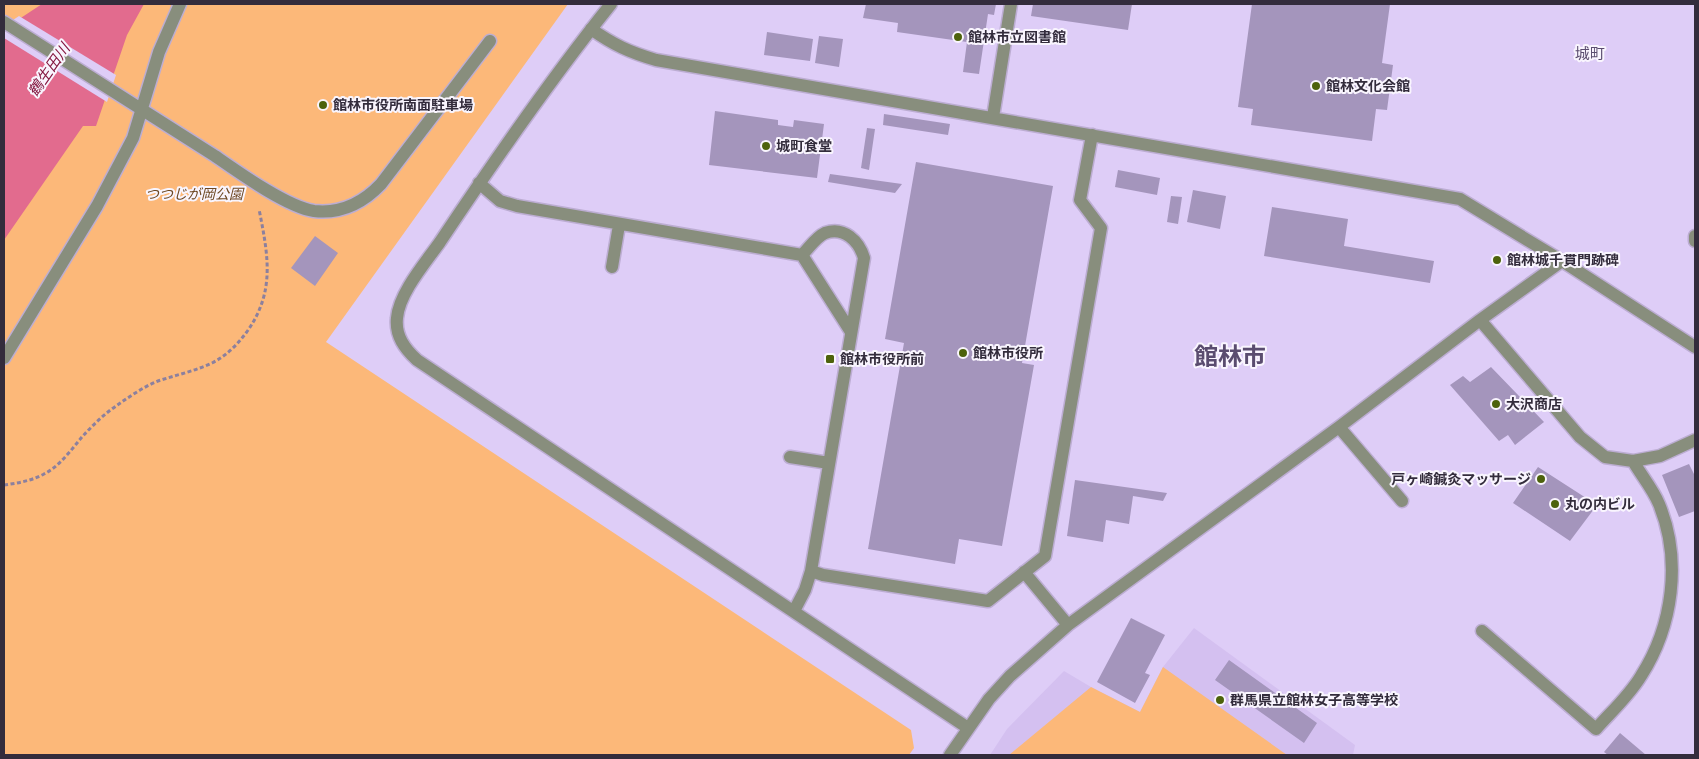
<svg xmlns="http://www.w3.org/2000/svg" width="1699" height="759" font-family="Georgia,'Noto Sans JP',serif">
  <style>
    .built { fill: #d4c0f0 }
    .green { fill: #fcb879 }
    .water { fill: #e26b8e }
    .pier { fill: #decdf7 }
    .building { fill: #a495bc }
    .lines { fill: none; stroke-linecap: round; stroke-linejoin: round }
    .minor-casing { stroke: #bcadd2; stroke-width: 15 }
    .path { stroke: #8c809e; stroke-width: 3; stroke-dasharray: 4 2.5; stroke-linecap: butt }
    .minor { stroke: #888e7d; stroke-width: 12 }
    .poi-dot { fill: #4d620c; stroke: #f9f5fe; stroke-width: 2 }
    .labels { text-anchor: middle; stroke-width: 4; stroke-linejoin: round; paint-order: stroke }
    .poi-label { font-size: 14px; font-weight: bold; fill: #332c3c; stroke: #f9f5fe; text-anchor: start }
    .park-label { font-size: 14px; font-style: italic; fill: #6d4823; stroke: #f9f5fe }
    .neighbourhood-label { font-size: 15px; fill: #5a4c6f; stroke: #f9f5fe }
    .water-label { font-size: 15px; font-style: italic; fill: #861a43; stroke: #f9f5fe }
    .town-label { font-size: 24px; font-weight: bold; fill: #5a4c6f; stroke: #f9f5fe }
  </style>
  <rect width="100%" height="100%" fill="#decdf7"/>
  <path class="built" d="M1194,628L1355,745L1353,755H990L1007,729L1064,671L1091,687L1140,712L1163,667Z"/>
  <path class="green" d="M4,4H568L326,342L911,730L914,748L909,755H4Z
    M1163,667L1287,755H1009L1091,687L1140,712Z"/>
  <path class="water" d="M42,4H144L127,35L96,126H83L4,240V29Z"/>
  <path class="pier" d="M19,16L116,75L107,102L4,38V26Z"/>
  <path class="building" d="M866,4H996L994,15L988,14L979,74L963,72L967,42L897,32L898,23L863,18Z
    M1033,4H1132L1128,30L1031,16Z
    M1252,4H1390L1382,63L1393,65L1387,110L1376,109L1372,141L1251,125L1253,109L1238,107Z
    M767,32L813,39L810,61L764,55Z
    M819,36L843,39L839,67L815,63Z
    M715,111L778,120V125L793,127L794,120L824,124L817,178L709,165Z
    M884,114L950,124L948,135L883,125Z
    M867,128L875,129L869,170L861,168Z
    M916,162L1053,186L1022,363L1034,365L1002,546L959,539L955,564L868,549L904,343L885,339Z
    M1118,170L1160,178L1157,195L1115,187Z
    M830,174L902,184L895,193L828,182Z
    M1193,190L1226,196L1220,229L1187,222Z
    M1171,196L1182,197L1178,224L1167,222Z
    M1272,207L1348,219L1344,246L1434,261L1430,283L1264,256Z
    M315,236L338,253L315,286L291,268Z
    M1491,367L1544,422L1515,445L1508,435L1499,441L1450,385L1463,376L1470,382Z
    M1689,464L1695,476V511L1679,517L1662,475Z
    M1538,467L1597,505L1570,541L1513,503Z
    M1075,480L1167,493L1163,501L1133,496L1129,524L1106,520L1103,542L1067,536Z
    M1131,618L1165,635L1145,673L1150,675L1135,703L1097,682Z
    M1229,660L1317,723L1304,743L1215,680Z
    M1620,733L1646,755H1608L1604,752Z"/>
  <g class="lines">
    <g class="minor-casing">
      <path id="minor" d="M611,4C550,80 494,161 440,242C426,262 399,293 397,318C395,336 405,349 417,360L968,728
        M4,22C74,66 144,111 215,156C238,172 287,207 314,211C341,214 363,203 381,184L490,41
        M591,29C614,45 629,52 656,60L1460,199L1562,261L1695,347
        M993,117L1011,4
        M479,183L500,201L517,206L802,255L851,332
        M1695,236V241
        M612,267L619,225
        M1480,320L1580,437L1605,457L1633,461L1660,456L1695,440
        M4,358L97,206L133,138L159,52L180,4
        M1339,427L1402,501
        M790,457L829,463
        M811,571L823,575L988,601L1045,556L1101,228L1080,200L1092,135
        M1024,572L1068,625
        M794,611L805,590L811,571L864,258C859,241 844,226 825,233C816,237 809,248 802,255
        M1482,631L1596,729C1611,712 1629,696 1641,676C1673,626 1682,560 1659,504C1653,489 1641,475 1633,461
        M950,755L989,699L1010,676L1068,625L1339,427L1480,320L1562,261"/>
    </g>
    <path class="path" d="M4,485C18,483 31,481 44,474C60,466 71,450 82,437C92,426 103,415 116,406C129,397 143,387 158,381C176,375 195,371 212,363C226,356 237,345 246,333C276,292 268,255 259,209"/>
    <use href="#minor" class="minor"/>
  </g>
  <g class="poi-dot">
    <circle cx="958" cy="37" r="5"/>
    <circle cx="1316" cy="86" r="5"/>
    <circle cx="323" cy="105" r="5"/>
    <circle cx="766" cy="146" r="5"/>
    <circle cx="1497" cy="260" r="5"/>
    <circle cx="963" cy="353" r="5"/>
    <rect x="825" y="354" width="10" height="10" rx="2.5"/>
    <circle cx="1496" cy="404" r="5"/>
    <circle cx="1541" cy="479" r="5"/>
    <circle cx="1555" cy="504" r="5"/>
    <circle cx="1220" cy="700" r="5"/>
  </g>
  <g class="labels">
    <g class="poi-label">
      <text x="968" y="42">館林市立図書館</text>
      <text x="1326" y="91">館林文化会館</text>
      <text x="333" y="110">館林市役所南面駐車場</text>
      <text x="776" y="151">城町食堂</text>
      <text x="1507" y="265">館林城千貫門跡碑</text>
      <text x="973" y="358">館林市役所</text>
      <text x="840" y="364">館林市役所前</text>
      <text x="1506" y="409">大沢商店</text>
      <text x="1531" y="484" text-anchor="end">戸ヶ崎鍼灸マッサージ</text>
      <text x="1565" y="509">丸の内ビル</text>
      <text x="1230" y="705">群馬県立館林女子高等学校</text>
    </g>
    <g class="park-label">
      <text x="194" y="199">つつじが岡公園</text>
    </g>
    <g class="neighbourhood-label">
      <text x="1590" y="59">城町</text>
    </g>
    <g class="water-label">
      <text transform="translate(49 70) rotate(-55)" y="5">鶴生田川</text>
    </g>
    <g class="town-label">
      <text x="1230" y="365">館林市</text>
    </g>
  </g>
  <rect width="1699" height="759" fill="none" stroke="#332c3c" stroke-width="10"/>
</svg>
